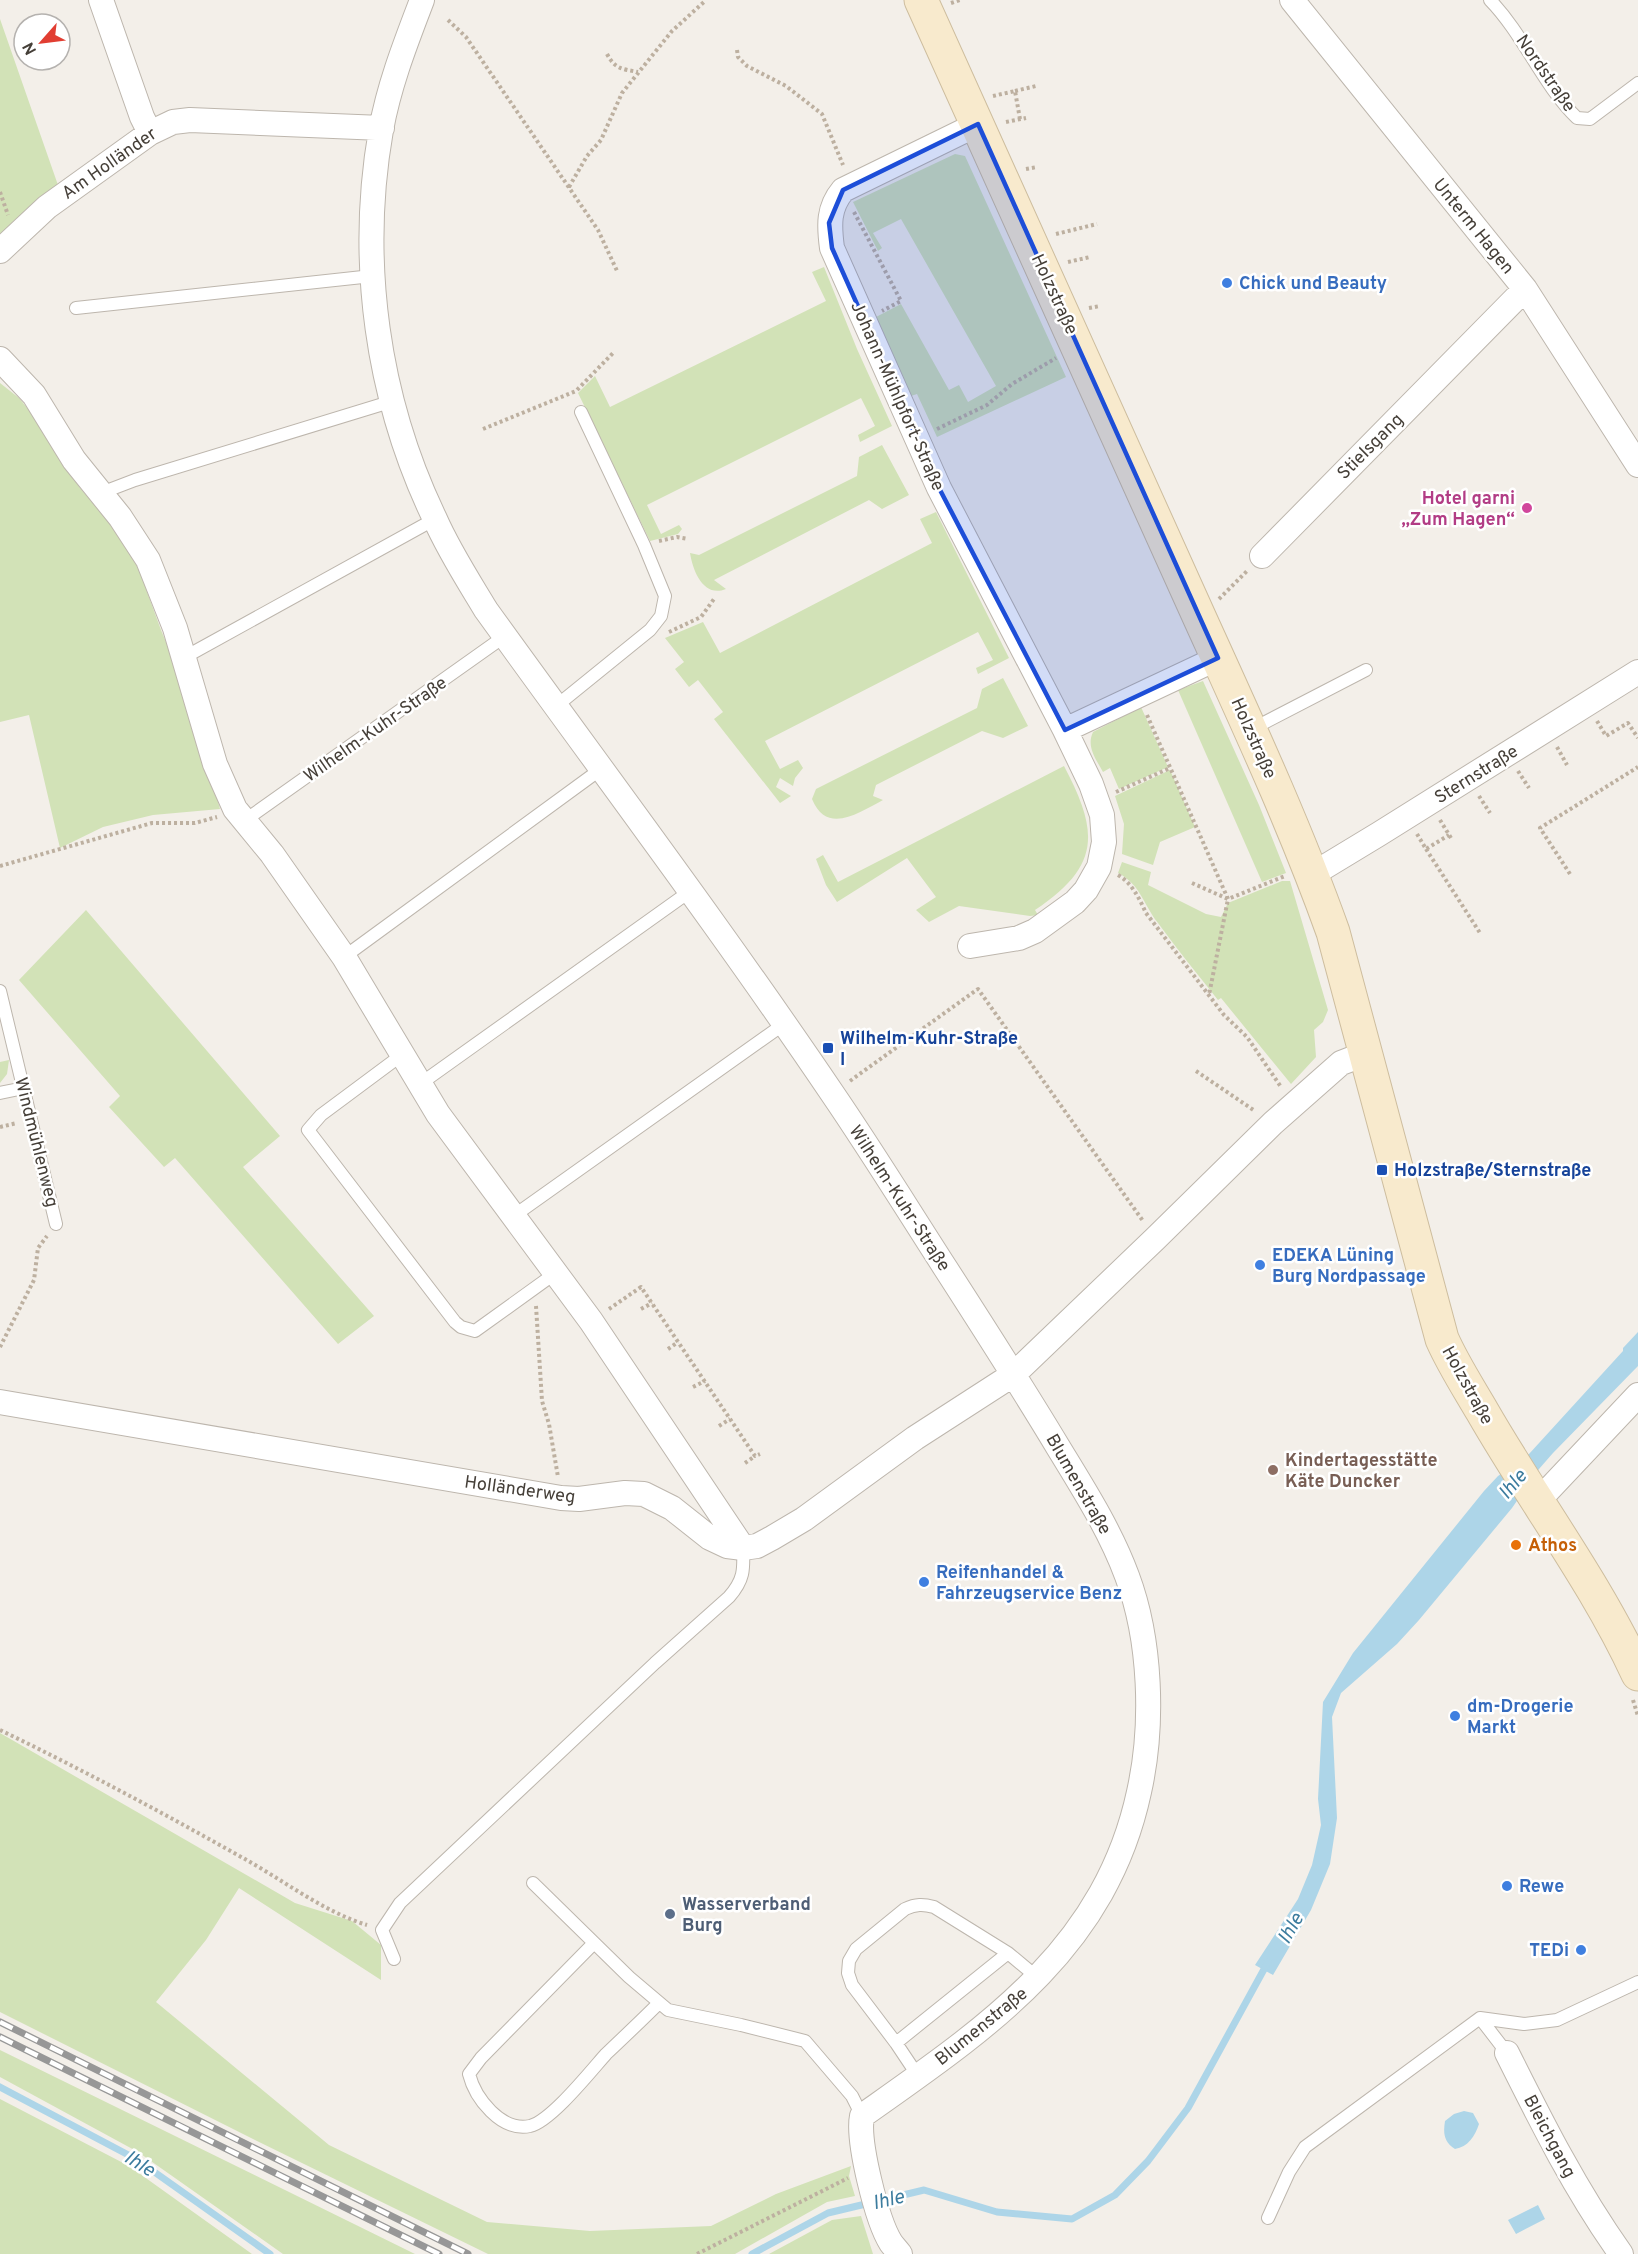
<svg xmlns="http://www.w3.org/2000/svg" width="1638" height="2254" font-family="Overpass,sans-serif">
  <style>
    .green { fill: #d2e2b7 }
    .water { fill: #add5e8 }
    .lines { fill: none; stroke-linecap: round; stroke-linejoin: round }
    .stream { stroke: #add5e8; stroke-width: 7 }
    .lane-casing { stroke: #bdb6ad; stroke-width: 14 }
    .street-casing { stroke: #bdb6ad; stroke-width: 26 }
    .secondary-casing { stroke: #cdbd9e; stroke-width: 35 }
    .path { stroke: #bdb0a0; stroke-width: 4; stroke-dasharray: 3 3; stroke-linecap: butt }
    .lane { stroke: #fff; stroke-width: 12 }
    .street { stroke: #fff; stroke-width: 24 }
    .secondary { stroke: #f8eacd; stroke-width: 33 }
    .rail-casing { stroke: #979797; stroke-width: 7 }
    .rail { stroke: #fff; stroke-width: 4.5; stroke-dasharray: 14; stroke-linecap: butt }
    .marked { fill: #1d4ed8; fill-opacity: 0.2; stroke: #1d4ed8; stroke-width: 4.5; stroke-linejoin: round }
    .shop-dot { fill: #3f7fe0; stroke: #fff; stroke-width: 2 }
    .hotel-dot { fill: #d1479c; stroke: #fff; stroke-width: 2 }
    .transit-dot { fill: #1a4fb4; stroke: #fff; stroke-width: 2 }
    .education-dot { fill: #8d6e63; stroke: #fff; stroke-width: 2 }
    .food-dot { fill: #e8710a; stroke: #fff; stroke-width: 2 }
    .service-dot { fill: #5c6f8a; stroke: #fff; stroke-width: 2 }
    .labels { text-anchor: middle; stroke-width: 5; stroke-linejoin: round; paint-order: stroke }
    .street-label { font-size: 18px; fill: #453f38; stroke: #fff }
    .shop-label { font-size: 18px; font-weight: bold; fill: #366cbe; stroke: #fff; text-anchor: start }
    .hotel-label { font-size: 18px; font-weight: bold; fill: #b23c85; stroke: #fff; text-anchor: end }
    .transit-label { font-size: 18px; font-weight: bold; fill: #164399; stroke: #fff; text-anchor: start }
    .education-label { font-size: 18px; font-weight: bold; fill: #785e54; stroke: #fff; text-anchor: start }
    .food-label { font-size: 18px; font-weight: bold; fill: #c56008; stroke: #fff; text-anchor: start }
    .service-label { font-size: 18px; font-weight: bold; fill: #4e5e75; stroke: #fff; text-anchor: start }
    .water-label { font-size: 20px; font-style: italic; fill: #3c7c9e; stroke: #fff }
  </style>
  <rect width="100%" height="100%" fill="#f3efe9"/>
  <path class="green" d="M0,19L59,188L0,237Z
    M955,154L965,156L1066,377L937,437L917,394L911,396L876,317L901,304L949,390L959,385L968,402L996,386L901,219L873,233L882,248L878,251L853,202Z
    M824,267L857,349L892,426L860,442L858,435L875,426L861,398L647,505L661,534L679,525L682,529L678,534L650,541L578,393L595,376L610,407L826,301L812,272Z
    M0,383L19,398L38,421L80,488L125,540L139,562L146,589L161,630L192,705L220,809L153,815L103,827L60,848L29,715L0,722Z
    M882,445L909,495L882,509L869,500L714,580L726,589C704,598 693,572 690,553L699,555L857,476L859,457Z
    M936,512L1009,658L978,674L976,668L993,660L978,632L765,741L780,769L798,760L803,768L795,778L793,786L780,778L776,787L791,796L780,803L714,719L723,712L698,680L689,687L675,669L684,662L665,638L703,622L720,653L932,543L920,519Z
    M1003,678L1028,726L1003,738L982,731L876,785L873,796L883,800C860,812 827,836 812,799L816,789L977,708L982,689Z
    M1203,681L1259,805L1286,873L1262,882L1178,690Z
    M1141,707L1168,767L1119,789L1110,768L1103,772C1096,759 1086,747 1093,732Z
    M1064,766C1099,832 1101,866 1035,910L1038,915L1030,916L959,906L929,922L916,910L936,897L907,858L837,902L826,885L816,859L823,855L838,882Z
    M1170,770L1195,827L1160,842L1153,865L1122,854L1124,824L1115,796Z
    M1122,862L1151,872L1148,885L1206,914L1221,917L1228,903L1282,881H1290L1328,1010L1323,1022L1314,1030L1316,1057L1291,1084L1221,998L1218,1000C1198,975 1177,949 1158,923C1143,904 1141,885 1118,873Z
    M86,910L280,1136L243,1167L374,1316L338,1344L175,1158L164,1167L109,1107L120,1096L19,980Z
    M9,1060L7,1074L0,1083V1062Z
    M0,1733L295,1903L352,1921L381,1945V1980L239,1888L206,1940L156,2002L329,2145L487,2222L590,2231L711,2226L776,2194L851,2166L849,2176L855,2196L827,2202L735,2254H488L257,2141L0,2012Z
    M0,2050L415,2254H283L138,2152L0,2077Z
    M0,2099L129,2166L252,2254H0Z
    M861,2216L873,2254H769L832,2220Z"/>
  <path class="water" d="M1638,1332V1366L1553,1453L1539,1469L1512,1508L1419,1620L1397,1644L1341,1693L1332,1717L1337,1818L1330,1864L1311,1910L1273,1975L1255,1965L1298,1899L1312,1865L1321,1825L1318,1799L1323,1702L1353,1653L1484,1491L1498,1476L1529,1454L1623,1351V1348Z
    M1464,2111L1473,2113L1479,2124C1475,2136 1468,2147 1455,2149C1444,2142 1443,2134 1445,2121L1454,2114Z
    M1538,2205L1545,2219L1516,2234L1508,2220Z"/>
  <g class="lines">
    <path class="stream" d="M0,2087L136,2159L270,2254
      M752,2254L828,2213L924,2190L997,2212L1072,2219L1115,2195L1148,2161L1188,2108L1268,1962"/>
    <g class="lane-casing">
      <path id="lane" d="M1490,0C1524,35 1542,84 1577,118L1590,119L1638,83
        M76,308L372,276
        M101,493L135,480L393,401
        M185,657L435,519
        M555,707L650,630L661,616L665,596L644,545L581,412
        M1252,729L1366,670
        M244,821L505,636
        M344,957L601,769
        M0,991L56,1224
        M403,1054L321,1115L308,1130L455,1322L461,1327L475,1331L557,1272
        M420,1084L689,892
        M0,1093L24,1088
        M515,1215L784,1024
        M533,1883L629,1977L668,2010L741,2025L805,2041L852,2096L862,2116
        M594,1943L481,2058L469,2074C475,2098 501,2132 530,2126C551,2121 590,2072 606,2054C624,2037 642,2020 659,2003
        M394,1959L382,1930L400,1903L655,1663L729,1597C744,1580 744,1570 743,1548
        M1480,2018L1507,2053
        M896,2043L1008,1953
        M918,2076L896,2043L852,1985L848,1973L849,1961L856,1949L905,1909C916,1904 923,1904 934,1907L1008,1953L1038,1978
        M1268,2218L1289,2172L1305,2147L1480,2018L1524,2024L1557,2020L1638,1982"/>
    </g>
    <g class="street-casing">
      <path id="street" d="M101,0L142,117L150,133
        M422,0C406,42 389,85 381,130C358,261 377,399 435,519C449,551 468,580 486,610C602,771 721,929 832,1093C871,1150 908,1210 946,1269C984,1328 1022,1387 1058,1447C1083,1488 1110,1530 1127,1576C1151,1640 1154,1725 1139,1792C1105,1950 985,2029 862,2116C857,2141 877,2221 891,2243C894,2247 897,2250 900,2254
        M1292,0L1525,289L1638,465
        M0,251L47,207L150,133L173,122L190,120L382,128
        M0,359L34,395L74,460L120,517L148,560L175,628L215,764L235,809L272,854L344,957L438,1114L591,1321L743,1548
        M1262,556L1525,289
        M1065,730L1218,658
        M1313,874L1379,834L1638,672
        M970,946L1019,938L1035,931L1075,902L1086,890L1099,867L1104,842L1102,815L1091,784L1065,730L939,488L832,248C829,225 828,208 843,190L978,124
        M0,1402L561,1498L579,1499L625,1493L644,1494L672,1508L710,1538L727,1546L743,1548L757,1546L772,1538L804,1519L915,1438L1014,1374L1155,1239L1273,1123L1341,1063L1367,1053
        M1538,1501L1638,1395
        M1507,2053C1542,2123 1576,2191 1621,2254"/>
    </g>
    <g class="secondary-casing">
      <path id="secondary" d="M921,0C1014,203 1106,407 1197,612C1245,718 1294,823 1333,932L1442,1339C1453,1364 1468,1387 1482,1411C1533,1500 1595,1581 1638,1674"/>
    </g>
    <path class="path" d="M951,3L960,0
      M448,20L466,37L598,230L618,273
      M737,50L738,57L747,66L786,86L822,114L843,165
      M607,54C615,69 622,69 638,72
      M1015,91L1036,86
      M993,96L1015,91L1020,119
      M1006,122L1026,118
      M1026,169L1037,167
      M569,187L587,156L601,140L622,93L672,31L704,2
      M0,192L8,215
      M854,212L901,301L882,311
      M1056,234L1097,224
      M1068,262L1090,257
      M1089,308L1100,306
      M483,429L576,391L614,352
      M937,429L987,405L1012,384L1056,358
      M659,541L677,537L688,539
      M1219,599L1247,571
      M669,632L701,617L714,599
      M1147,715L1228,899L1285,876
      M1597,721L1606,736L1628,723L1638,738
      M1557,747L1567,765
      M1518,771L1529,788
      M1116,792L1170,768
      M1479,796L1490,813
      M1440,820L1451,838
      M1417,834L1426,849L1449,835
      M1426,849L1480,933
      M0,866L152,823H195L217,817
      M1570,874L1540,828L1638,767
      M1118,875C1132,883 1139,898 1146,913L1224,1015L1247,1037L1281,1087
      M1192,883L1228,899L1209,995
      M1196,1071L1255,1111
      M850,1081L978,989L1143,1221
      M0,1127L17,1123
      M536,1306L542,1401L549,1424L558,1477
      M609,1309L641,1287L755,1456L760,1454
      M641,1309L652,1303
      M0,1347L34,1280L38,1248L47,1236
      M668,1349L678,1342
      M693,1387L705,1381
      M719,1426L730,1419
      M745,1463L755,1456
      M1633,1700L1638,1716
      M0,1730C83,1770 163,1813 243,1858C283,1880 324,1912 367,1925
      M697,2254L848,2178"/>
    <use href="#lane" class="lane"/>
    <use href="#street" class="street"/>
    <use href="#secondary" class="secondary"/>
    <g class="rail-casing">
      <path id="rail" d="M0,2022L468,2254
        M0,2037L439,2254"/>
    </g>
    <use href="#rail" class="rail"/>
  </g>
  <path class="marked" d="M978,124L1218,658L1065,730L939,488L832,248L829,223L843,190Z"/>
  <g class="shop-dot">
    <circle cx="1227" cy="283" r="6"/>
    <circle cx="1260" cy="1265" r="6"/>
    <circle cx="924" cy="1582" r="6"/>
    <circle cx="1455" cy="1716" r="6"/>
    <circle cx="1507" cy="1886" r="6"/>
    <circle cx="1581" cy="1950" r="6"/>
  </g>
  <circle class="hotel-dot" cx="1527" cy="508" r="6"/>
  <g class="transit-dot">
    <rect x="822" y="1042" width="12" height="12" rx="3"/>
    <rect x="1376" y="1164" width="12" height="12" rx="3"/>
  </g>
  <circle class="education-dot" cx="1273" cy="1470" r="6"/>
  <circle class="food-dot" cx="1516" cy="1545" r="6"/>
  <circle class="service-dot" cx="670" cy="1914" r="6"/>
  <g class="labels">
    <g class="street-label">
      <text transform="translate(1546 73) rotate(55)" y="6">Nordstraße</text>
      <text transform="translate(109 163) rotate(-35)" y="6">Am Holländer</text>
      <text transform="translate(1474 226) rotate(51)" y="6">Unterm Hagen</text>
      <text transform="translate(1055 294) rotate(65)" y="6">Holzstraße</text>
      <text transform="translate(898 396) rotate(66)" y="6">Johann-Mühlpfort-Straße</text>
      <text transform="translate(1370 446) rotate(-45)" y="6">Stielsgang</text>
      <text transform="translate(375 729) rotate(-35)" y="6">Wilhelm-Kuhr-Straße</text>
      <text transform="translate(1254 738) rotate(66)" y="6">Holzstraße</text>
      <text transform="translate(1476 774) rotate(-32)" y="6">Sternstraße</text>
      <text transform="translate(37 1142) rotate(76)" y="6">Windmühlenweg</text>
      <text transform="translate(900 1198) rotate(57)" y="6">Wilhelm-Kuhr-Straße</text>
      <text transform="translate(1468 1385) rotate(61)" y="6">Holzstraße</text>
      <text transform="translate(1079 1484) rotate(60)" y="6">Blumenstraße</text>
      <text transform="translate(520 1489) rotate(8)" y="6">Holländerweg</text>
      <text transform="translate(981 2026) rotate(-39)" y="6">Blumenstraße</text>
      <text transform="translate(1550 2136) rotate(62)" y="6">Bleichgang</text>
    </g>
    <g class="shop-label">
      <text x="1239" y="289">Chick und Beauty</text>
      <text x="1272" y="1261">EDEKA Lüning<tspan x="1272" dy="21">Burg Nordpassage</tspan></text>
      <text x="936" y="1578">Reifenhandel &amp;<tspan x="936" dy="21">Fahrzeugservice Benz</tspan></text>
      <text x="1467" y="1712">dm-Drogerie<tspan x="1467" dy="21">Markt</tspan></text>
      <text x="1519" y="1892">Rewe</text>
      <text x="1569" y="1956" text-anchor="end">TEDi</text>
    </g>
    <g class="hotel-label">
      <text x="1515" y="504">Hotel garni<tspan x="1515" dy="21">„Zum Hagen“</tspan></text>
    </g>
    <g class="transit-label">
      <text x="840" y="1044">Wilhelm-Kuhr-Straße<tspan x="840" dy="21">I</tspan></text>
      <text x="1394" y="1176">Holzstraße/Sternstraße</text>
    </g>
    <g class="education-label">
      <text x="1285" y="1466">Kindertagesstätte<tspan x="1285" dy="21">Käte Duncker</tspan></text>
    </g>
    <g class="food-label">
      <text x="1528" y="1551">Athos</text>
    </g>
    <g class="service-label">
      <text x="682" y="1910">Wasserverband<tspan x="682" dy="21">Burg</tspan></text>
    </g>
    <g class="water-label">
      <text transform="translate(1512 1484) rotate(-50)" y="7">Ihle</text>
      <text transform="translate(1290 1928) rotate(-60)" y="7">Ihle</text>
      <text transform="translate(140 2163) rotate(32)" y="7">Ihle</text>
      <text transform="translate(888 2199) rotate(-13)" y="7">Ihle</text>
    </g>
  </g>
  <g transform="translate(42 42) rotate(242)"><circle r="28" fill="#ffffff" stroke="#b5b2af" stroke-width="1.5"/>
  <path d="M0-4.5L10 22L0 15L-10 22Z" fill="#e13e32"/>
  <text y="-9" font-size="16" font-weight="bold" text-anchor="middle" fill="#453f38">N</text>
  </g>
</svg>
